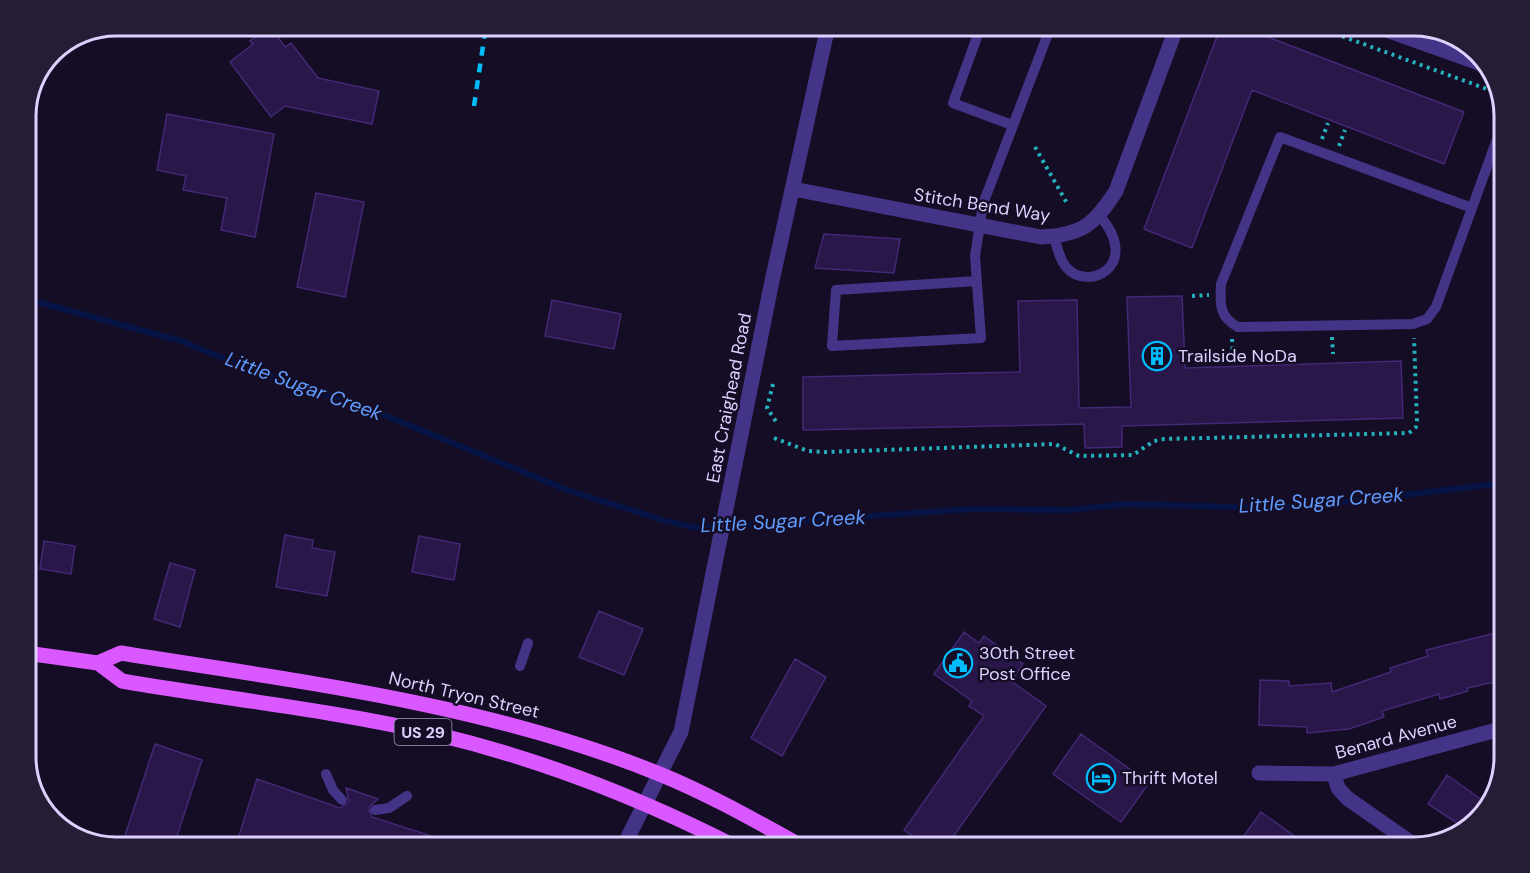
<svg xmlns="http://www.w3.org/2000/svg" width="1530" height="873" font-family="'DM Sans',sans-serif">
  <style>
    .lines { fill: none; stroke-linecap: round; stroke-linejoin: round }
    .stream { stroke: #061345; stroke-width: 6 }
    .building { fill: #281748; stroke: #432875; stroke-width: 1.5 }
    .path { stroke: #25b0be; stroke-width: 4; stroke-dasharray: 3 4.5; stroke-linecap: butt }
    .service { stroke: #443488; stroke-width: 10 }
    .minor { stroke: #443488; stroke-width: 15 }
    .tertiary { stroke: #443488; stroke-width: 15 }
    .primary { stroke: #da58ff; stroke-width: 15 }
    .rail { stroke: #00bcfc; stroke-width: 4.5; stroke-dasharray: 9 8; stroke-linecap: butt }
    .labels { text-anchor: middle; stroke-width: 5; stroke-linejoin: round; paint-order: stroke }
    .shield { fill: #150d25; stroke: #a196be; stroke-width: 1.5 }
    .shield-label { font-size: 16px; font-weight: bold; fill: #ddd1ff }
    .street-label { font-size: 18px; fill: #ddd1ff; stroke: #150d25 }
    .poi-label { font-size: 18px; fill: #ddd1ff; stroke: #150d25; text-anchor: start }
    .water-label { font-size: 20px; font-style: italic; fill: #5f9cff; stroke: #150d25 }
    .rim { fill: none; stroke: #ddd1ff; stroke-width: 3 }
  </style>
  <rect width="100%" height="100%" fill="#150d25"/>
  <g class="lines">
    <path class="stream" d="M26,299L181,341L259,373L364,407L570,491L666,521L698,528L972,509L1071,510L1126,504L1271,508L1354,501L1504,483"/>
  </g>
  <path class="building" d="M270,26L285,47L291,43L318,78L379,91L372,124L285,106L271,117L230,62L253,44L250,41Z
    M1221,26H1239L1464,112L1444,164L1252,90L1192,248L1144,229Z
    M167,114L274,134L255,237L221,230L227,198L183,190L186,176L157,170Z
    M316,193L364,202L345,297L297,287Z
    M824,234L900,239L894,273L815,268Z
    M1182,296L1185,368L1401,361L1403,418L1122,426V447L1085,448L1084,424L803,430V377L1020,372L1018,301L1077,300L1079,408L1131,407L1127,297Z
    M552,300L621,314L614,349L545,336Z
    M285,535L313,540L312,548L335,552L327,596L276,587Z
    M419,536L460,544L454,580L412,572Z
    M44,541L75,546L71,574L40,569Z
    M170,563L195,570L180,627L154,619Z
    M599,611L643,629L624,675L579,657Z
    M964,632L979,643L984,636L1023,664L1011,681L1046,706L948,844L942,840L937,848H929L904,830L984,716L969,706L972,701L934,674Z
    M1500,632L1504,653V680L1467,688L1468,691L1440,699L1439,694L1382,711L1384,717L1349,729L1307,733V727L1259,725L1260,680L1289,681V686L1331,683L1332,692L1391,672L1390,668L1428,656L1426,650Z
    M795,659L826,677L782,756L751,738Z
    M1081,734L1149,783L1121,822L1053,774Z
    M155,744L202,760L173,848H121Z
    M1447,775L1489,805L1466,829L1428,804Z
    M257,779L340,808L349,802L346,788L378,799L368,808L372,817L456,844L455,848H235Z
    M1261,812L1311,848H1252L1241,840Z"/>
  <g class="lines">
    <path class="path" d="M1314,26L1498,93
      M1322,139L1328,123
      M1339,146L1345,130
      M1035,147L1068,205
      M1192,296L1209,295
      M1332,337L1333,354
      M1232,339L1233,357
      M773,384L767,408L777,423
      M774,438L808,451L826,452L1055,444L1079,456L1133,455L1154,441L1164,439L1409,433L1416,427L1417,421L1414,338"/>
    <path class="service" d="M981,26L953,103L1012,125
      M1472,208L1280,137L1221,284C1220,304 1219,317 1238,327L1413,324L1427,319L1436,307L1504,120
      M1054,236C1057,247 1059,258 1066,267C1088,293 1143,265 1099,215
      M977,281L836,290L832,346L981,338L975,256L983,204L1051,26
      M520,666L528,643
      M326,774L333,790L342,800
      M375,810L389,808L407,796"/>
    <path class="minor" d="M1375,26L1490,67
      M793,189L1041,237C1082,235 1094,225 1116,191L1177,26
      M1259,773L1334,774L1504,728
      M1334,774L1338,788L1347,798L1417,847"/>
    <path class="tertiary" d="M623,847L681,732L772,281L828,26"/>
    <path class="primary" d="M26,653L98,663L122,681C226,699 333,710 435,734C541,759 640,798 736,847
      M98,663L121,653C302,682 486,704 657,773C707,793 756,821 803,847"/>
    <path class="rail" d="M474,106L486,26"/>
  </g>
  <defs>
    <g id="building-ring" transform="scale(1.5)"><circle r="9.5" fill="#150d25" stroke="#00bcfc" stroke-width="1.5"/><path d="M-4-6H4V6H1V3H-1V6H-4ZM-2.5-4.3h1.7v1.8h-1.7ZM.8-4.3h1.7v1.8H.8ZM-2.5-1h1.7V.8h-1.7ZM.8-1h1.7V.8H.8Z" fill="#00bcfc"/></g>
    <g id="civic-ring" transform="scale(1.5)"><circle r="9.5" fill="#150d25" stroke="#00bcfc" stroke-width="1.5"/><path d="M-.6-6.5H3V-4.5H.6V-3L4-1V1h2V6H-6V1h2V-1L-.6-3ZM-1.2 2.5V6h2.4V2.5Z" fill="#00bcfc"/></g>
    <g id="hotel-ring" transform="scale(1.5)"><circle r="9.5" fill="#150d25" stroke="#00bcfc" stroke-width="1.5"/><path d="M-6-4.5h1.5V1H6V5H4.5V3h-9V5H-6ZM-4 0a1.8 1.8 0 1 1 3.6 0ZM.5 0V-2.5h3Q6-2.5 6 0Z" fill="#00bcfc"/></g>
  </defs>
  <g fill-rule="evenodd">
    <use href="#building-ring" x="1157" y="356"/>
    <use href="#civic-ring" x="958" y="663"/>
    <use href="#hotel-ring" x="1101" y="778"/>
  </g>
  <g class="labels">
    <rect class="shield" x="394.5" y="719" width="57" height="26" rx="4.5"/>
    <g class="shield-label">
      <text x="423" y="738">US 29</text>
    </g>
    <g class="street-label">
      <text transform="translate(982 205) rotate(9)" y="6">Stitch Bend Way</text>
      <text transform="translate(729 398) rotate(-79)" y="6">East Craighead Road</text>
      <text transform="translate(464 695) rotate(13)" y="6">North Tryon Street</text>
      <text transform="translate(1396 737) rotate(-15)" y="6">Benard Avenue</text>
    </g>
    <g class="poi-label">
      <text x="1178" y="362">Trailside NoDa</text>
      <text x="979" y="659">30th Street<tspan x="979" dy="21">Post Office</tspan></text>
      <text x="1122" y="784">Thrift Motel</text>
    </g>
    <g class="water-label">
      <text transform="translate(304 386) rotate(20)" y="7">Little Sugar Creek</text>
      <text transform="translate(1321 500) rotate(-4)" y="7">Little Sugar Creek</text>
      <text transform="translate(783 521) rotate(-3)" y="7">Little Sugar Creek</text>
    </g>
  </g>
  <path d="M0 0H1530V873H0ZM116 36H1414A80 80 0 0 1 1494 116V757A80 80 0 0 1 1414 837H116A80 80 0 0 1 36 757V116A80 80 0 0 1 116 36Z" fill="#251d36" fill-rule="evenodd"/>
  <path class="rim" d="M116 36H1414A80 80 0 0 1 1494 116V757A80 80 0 0 1 1414 837H116A80 80 0 0 1 36 757V116A80 80 0 0 1 116 36Z"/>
</svg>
